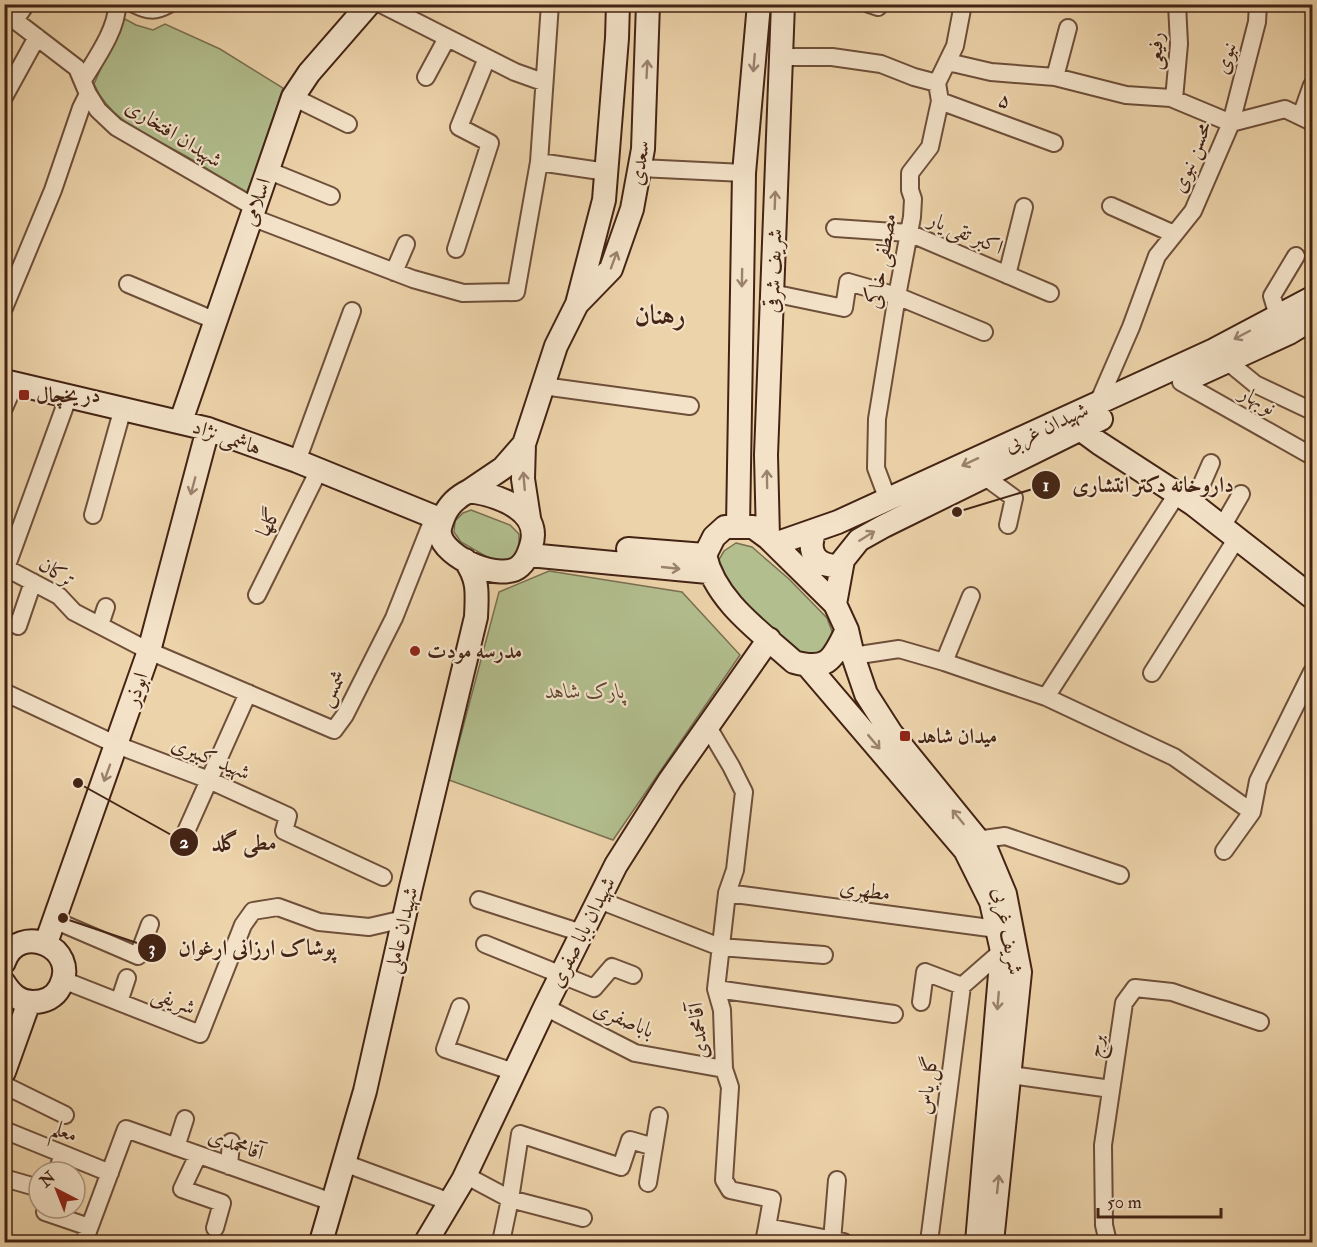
<svg xmlns="http://www.w3.org/2000/svg" width="1317" height="1247" font-family="'IM FELL Double Pica',Amiri,serif">
  <style>
    .green { fill: #b2be8e; stroke: #7a7051; stroke-width: 1.5 }
    .lines { fill: none; stroke-linecap: round; stroke-linejoin: round }
    .street-casing { stroke: #6e4f3a; stroke-width: 20 }
    .secondary-casing { stroke: #432314; stroke-width: 26 }
    .street { stroke: #f3e2c8; stroke-width: 16 }
    .secondary { stroke: #f3e2c8; stroke-width: 22 }
    .oneway { stroke: #9b826e }
    .poi-dot { fill: #8f2418; stroke: #f3e2c8; stroke-width: 2 }
    .labels { text-anchor: middle; stroke-width: 4.5; stroke-linejoin: round; paint-order: stroke }
    .street-label { font-size: 21px; fill: #432314; stroke: #f3e2c8 }
    .poi-label { font-size: 21px; font-weight: bold; fill: #432314; stroke: #f3e2c8; text-anchor: start }
    .park-label { font-size: 21px; font-style: italic; fill: #5f4a32; stroke: #f3e2c8 }
    .district-label { font-size: 27px; font-weight: bold; fill: #432314; stroke: #f3e2c8 }
    .leader { fill: none; stroke: #432314; stroke-width: 2 }
    .callout-dot { fill: #432314; stroke: #f3e2c8; stroke-width: 2 }
    .mark-label { font-size: 18px; text-anchor: middle; font-weight: bold; fill: #fff }
    .callout-label { font-size: 22px; text-anchor: middle; font-weight: bold; fill: #432314; stroke: #f3e2c8; stroke-width: 4.5; stroke-linejoin: round; paint-order: stroke }
  </style>
  <rect width="100%" height="100%" fill="#edd3aa"/>
  <filter id="stains"><feTurbulence type="fractalNoise" baseFrequency=".00333" numOctaves="4"/><feColorMatrix values="0 0 0 0 .2 0 0 0 0 .09 0 0 0 0 .02 0 0 0 .5 -.17"/></filter>
  <radialGradient id="worn" r=".72"><stop offset=".6" stop-color="#630" stop-opacity="0"/><stop offset="1" stop-color="#630" stop-opacity=".3"/></radialGradient>
  <path class="green" d="M123,18L136,25L153,30L165,24L220,49L283,88L257,166L246,194C228,183 210,170 191,159C156,138 111,124 94,84Z
    M471,510L510,525L519,534V544L516,556L506,562L494,561L461,542L454,532L455,521L463,513Z
    M736,543L752,547L789,579L827,618L833,634L826,653L801,657L731,592L717,563L724,551Z
    M549,571L682,592L740,655L613,840L449,780L499,592Z"/>
  <g class="lines">
    <g class="street-casing">
      <path id="street" d="M134,4C148,11 155,12 169,4
        M381,4L515,72L543,82
        M869,4L878,7
        M4,12L77,68L88,94L98,110L116,127L254,207
        M15,20L26,4
        M781,57H832L881,64L914,77L937,83
        M948,62L991,72L1055,77L1126,95L1171,98L1231,123L1193,211L1157,256L1131,327L1098,403
        M426,77L447,38
        M1055,77L1068,28
        M83,80C95,60 118,28 117,4
        M4,97L37,37
        M293,97L348,124
        M1174,99L1179,44L1177,4
        M940,101L1054,143
        M1301,116L1312,85
        M1231,123L1257,22L1258,4
        M1231,123L1285,109L1312,122
        M539,162L607,172
        M640,168L744,173
        M267,170L331,196
        M1111,206L1174,234
        M251,217L413,279L463,293L516,292L539,162L550,4
        M835,228L909,233L1050,293
        M456,249L490,143L459,127L487,58
        M394,272L406,244
        M1007,275L1024,207
        M128,284L216,321
        M772,293L844,308L848,282L897,296L984,332
        M4,308L53,190L81,108L88,94
        M1278,316L1272,296L1296,256
        M1227,361L1255,384L1312,411
        M1181,382L1312,456
        M543,386L690,406
        M69,395L6,568L59,596L74,612L149,651L334,730L345,715L394,618L434,517
        M4,408L15,383
        M297,461L352,311
        M984,476L1014,498L1008,525
        M888,500L876,468L877,419L897,296L912,217L913,199L910,190V173L930,147L940,101L937,83L955,46L963,4
        M1193,504L1211,463
        M93,515L123,408
        M1222,527L1241,494
        M257,595L319,470
        M100,625L106,607
        M18,626L33,582
        M853,656L899,649L944,662L1046,697L1174,757L1252,812
        M944,662L971,596
        M1152,673L1237,538
        M4,692L117,745L209,780L288,816L284,831L383,877
        M1046,697L1177,494
        M708,727L731,766L744,792L735,870L727,893L716,989L722,1010L724,1069L730,1087L724,1180L730,1190L772,1199L767,1227L844,1242
        M184,836L248,693
        M977,840L1005,836L1120,875
        M1224,851L1252,812L1258,781L1312,672
        M727,893L997,929
        M479,900L582,933
        M599,900L720,947L824,955
        M54,920L138,956L150,924
        M485,944L594,988L612,967L633,975
        M63,980L200,1034L243,925L253,911L278,907L319,922L369,927L404,919
        M716,989L894,1014
        M119,1002L127,978
        M921,1002L925,972L962,986
        M460,1007L445,1049L514,1072
        M545,1007L635,1053L724,1069
        M1018,1076L1111,1089
        M4,1085L65,1115
        M4,1130L110,1173
        M176,1147L185,1119
        M198,1155L182,1189L222,1203L215,1228
        M344,1163L450,1202
        M229,1166L231,1142
        M57,1172L63,1154
        M465,1175L510,1199L583,1218
        M4,1178L39,1188
        M648,1183L659,1116
        M46,1208L45,1212L89,1227
        M832,1241L837,1180
        M84,1242L126,1129L332,1202
        M501,1242L510,1199L520,1134L621,1167L630,1140L654,1147
        M764,1242L767,1227
        M929,1242L962,986L1002,951
        M1108,1242L1104,1225L1103,1145L1124,1003L1135,988L1172,992L1260,1022"/>
    </g>
    <g class="secondary-casing">
      <path id="secondary" d="M578,303L611,269L632,209L643,149L648,4
        M1193,377L1289,333L1312,319
        M4,381L208,429L297,461L442,520
        M181,421L293,97L309,73L369,4
        M1080,429L1099,443L1193,504L1312,597
        M469,491C497,495 543,510 531,546C529,553 526,561 520,566C502,583 444,558 440,534C439,529 442,521 444,516C449,504 457,497 469,491Z
        M469,491L503,468L524,444
        M529,518L523,479L524,444L556,346L577,304L604,200L617,38L618,4
        M738,526L744,173L759,4
        M815,530C806,553 816,567 841,566
        M768,538L766,455L783,4
        M775,544L838,522L1214,350L1312,298
        M628,549L705,555
        M529,555L708,572
        M835,604L843,560L859,540L884,526L1101,419
        M847,630C833,657 830,672 794,662C761,632 715,601 705,555L714,537L725,527H753L768,538L835,604L847,630L853,656L866,694L891,733L987,851L1005,894L1020,972L992,1242
        M808,666L965,850L991,902L1002,951L977,1242
        M46,943L149,651L208,429
        M4,962C18,921 81,947 60,987C55,997 45,1002 33,1002C19,1002 11,994 4,983
        M4,1072L29,1002
        M321,1242L365,1091L411,887L476,617C477,593 479,580 465,560
        M426,1242L463,1180L545,1007L616,865L670,780L769,639"/>
    </g>
    <use href="#street" class="street"/>
    <use href="#secondary" class="secondary"/>
  </g>
  <defs><path id="oneway-shaft" d="M-6 0H5M1.5-3L5.5 0L1.5 3" fill="none" stroke-width="1.6" stroke-linecap="round" stroke-linejoin="round" transform="scale(1.5)"/></defs>
  <g class="oneway">
    <use href="#oneway-shaft" transform="translate(754 63) rotate(95)"/>
    <use href="#oneway-shaft" transform="translate(647 69) rotate(-87)"/>
    <use href="#oneway-shaft" transform="translate(775 200) rotate(-88)"/>
    <use href="#oneway-shaft" transform="translate(614 260) rotate(-70)"/>
    <use href="#oneway-shaft" transform="translate(742 278) rotate(91)"/>
    <use href="#oneway-shaft" transform="translate(1242 335) rotate(152)"/>
    <use href="#oneway-shaft" transform="translate(970 462) rotate(155)"/>
    <use href="#oneway-shaft" transform="translate(767 479) rotate(-91)"/>
    <use href="#oneway-shaft" transform="translate(524 481) rotate(-95)"/>
    <use href="#oneway-shaft" transform="translate(193 486) rotate(105)"/>
    <use href="#oneway-shaft" transform="translate(867 536) rotate(-32)"/>
    <use href="#oneway-shaft" transform="translate(671 568) rotate(6)"/>
    <use href="#oneway-shaft" transform="translate(874 742) rotate(50)"/>
    <use href="#oneway-shaft" transform="translate(107 773) rotate(110)"/>
    <use href="#oneway-shaft" transform="translate(958 817) rotate(-129)"/>
    <use href="#oneway-shaft" transform="translate(998 1001) rotate(95)"/>
    <use href="#oneway-shaft" transform="translate(998 1184) rotate(-84)"/>
  </g>
  <g class="poi-dot">
    <rect x="18" y="389" width="12" height="12" rx="3"/>
    <circle cx="415" cy="651" r="6"/>
    <rect x="899" y="730" width="12" height="12" rx="3"/>
  </g>
  <g class="labels">
    <g class="street-label">
      <text transform="translate(1155 51) rotate(-87)" y="7">رفیعی</text>
      <text transform="translate(1225 58) rotate(-75)" y="7">نبوی</text>
      <text transform="translate(1005 100) rotate(20)" y="7">۵</text>
      <text transform="translate(174 133) rotate(32)" y="7">شهیدان افتخاری</text>
      <text transform="translate(1191 157) rotate(-68)" y="7">محسن نبوی</text>
      <text transform="translate(639 163) rotate(-82)" y="7">سعدی</text>
      <text transform="translate(256 202) rotate(-71)" y="7">اسلامی</text>
      <text transform="translate(966 233) rotate(23)" y="7">اکبر تقی یار</text>
      <text transform="translate(881 261) rotate(-80)" y="7">مصطفی خاکی</text>
      <text transform="translate(773 271) rotate(-88)" y="7">شریف شرقی</text>
      <text transform="translate(1258 400) rotate(30)" y="7">نوبهار</text>
      <text transform="translate(1046 427) rotate(-25)" y="7">شهیدان غربی</text>
      <text transform="translate(227 437) rotate(19)" y="7">هاشمی نژاد</text>
      <text transform="translate(268 522) rotate(-64)" y="7">گلها</text>
      <text transform="translate(57 572) rotate(33)" y="7">ترکان</text>
      <text transform="translate(332 688) rotate(-61)" y="7">شمس</text>
      <text transform="translate(136 689) rotate(-71)" y="7">ابوذر</text>
      <text transform="translate(211 758) rotate(22)" y="7">شهید کبیری</text>
      <text transform="translate(865 890) rotate(8)" y="7">مطهری</text>
      <text transform="translate(401 930) rotate(-77)" y="7">شهیدان عاملی</text>
      <text transform="translate(1008 931) rotate(79)" y="7">شریف غربی</text>
      <text transform="translate(582 932) rotate(-63)" y="7">شهیدان بابا صفری</text>
      <text transform="translate(174 1000) rotate(22)" y="7">شریفی</text>
      <text transform="translate(624 1019) rotate(23)" y="7">باباصفری</text>
      <text transform="translate(698 1031) rotate(-96)" y="7">آقامحمدی</text>
      <text transform="translate(1095 1046) rotate(-81)" y="7">برج</text>
      <text transform="translate(927 1085) rotate(-83)" y="7">گل یاس</text>
      <text transform="translate(65 1131) rotate(22)" y="7">معلم</text>
      <text transform="translate(236 1144) rotate(19)" y="7">آقامحمدی</text>
    </g>
    <g class="poi-label">
      <text x="36" y="402">در یخچال</text>
      <text x="427" y="658">مدرسه مودت</text>
      <text x="917" y="743">میدان شاهد</text>
    </g>
    <g class="park-label">
      <text x="585" y="698">پارک شاهد</text>
    </g>
    <g class="district-label">
      <text x="660" y="324">رهنان</text>
    </g>
  </g>
  <path class="leader" d="M957 512L1046 485M78 783L184 842M63 918L152 948"/>
  <g class="callout-dot">
    <circle cx="957" cy="512" r="6"/>
    <circle cx="78" cy="783" r="6"/>
    <circle cx="63" cy="918" r="6"/>
    <circle cx="1046" cy="485" r="15"/>
    <circle cx="184" cy="842" r="15"/>
    <circle cx="152" cy="948" r="15"/>
  </g>
  <g class="mark-label">
    <text x="1046" y="491">1</text>
    <text x="184" y="848">2</text>
    <text x="152" y="954">3</text>
  </g>
  <g class="callout-label">
    <text x="1153" y="492">داروخانه دکتر انتشاری</text>
    <text x="244" y="850">مطی گلد</text>
    <text x="257" y="955">پوشاک ارزانی ارغوان</text>
  </g>
  <rect width="1317" height="1247" fill="none" stroke="#edd3aa" stroke-width="24"/>
  <rect x="6" y="6" width="1305" height="1235" fill="none" stroke="#432314" stroke-width="3"/>
  <rect x="12" y="12" width="1293" height="1223" fill="none" stroke="#432314" stroke-width="1.5"/>
  <g transform="translate(57 1190) rotate(318)"><circle r="28" fill="#f3e2c8" stroke="#ad9680" stroke-width="1.5"/>
  <path d="M0-4.5L10 22L0 15L-10 22Z" fill="#8f2418"/>
  <text y="-9" font-size="16" font-weight="bold" text-anchor="middle" fill="#432314">N</text>
  </g>
  <path d="M1098 1208v9h123v-9" fill="none" stroke="#432314" stroke-width="3"/>
  <text x="1107" y="1208" font-size="18" fill="#432314" stroke="#f3e2c8" stroke-width="4.5" paint-order="stroke">50 m</text>
  <rect width="100%" height="100%" filter="url(#stains)"/>
  <rect width="100%" height="100%" fill="url(#worn)"/>
</svg>
